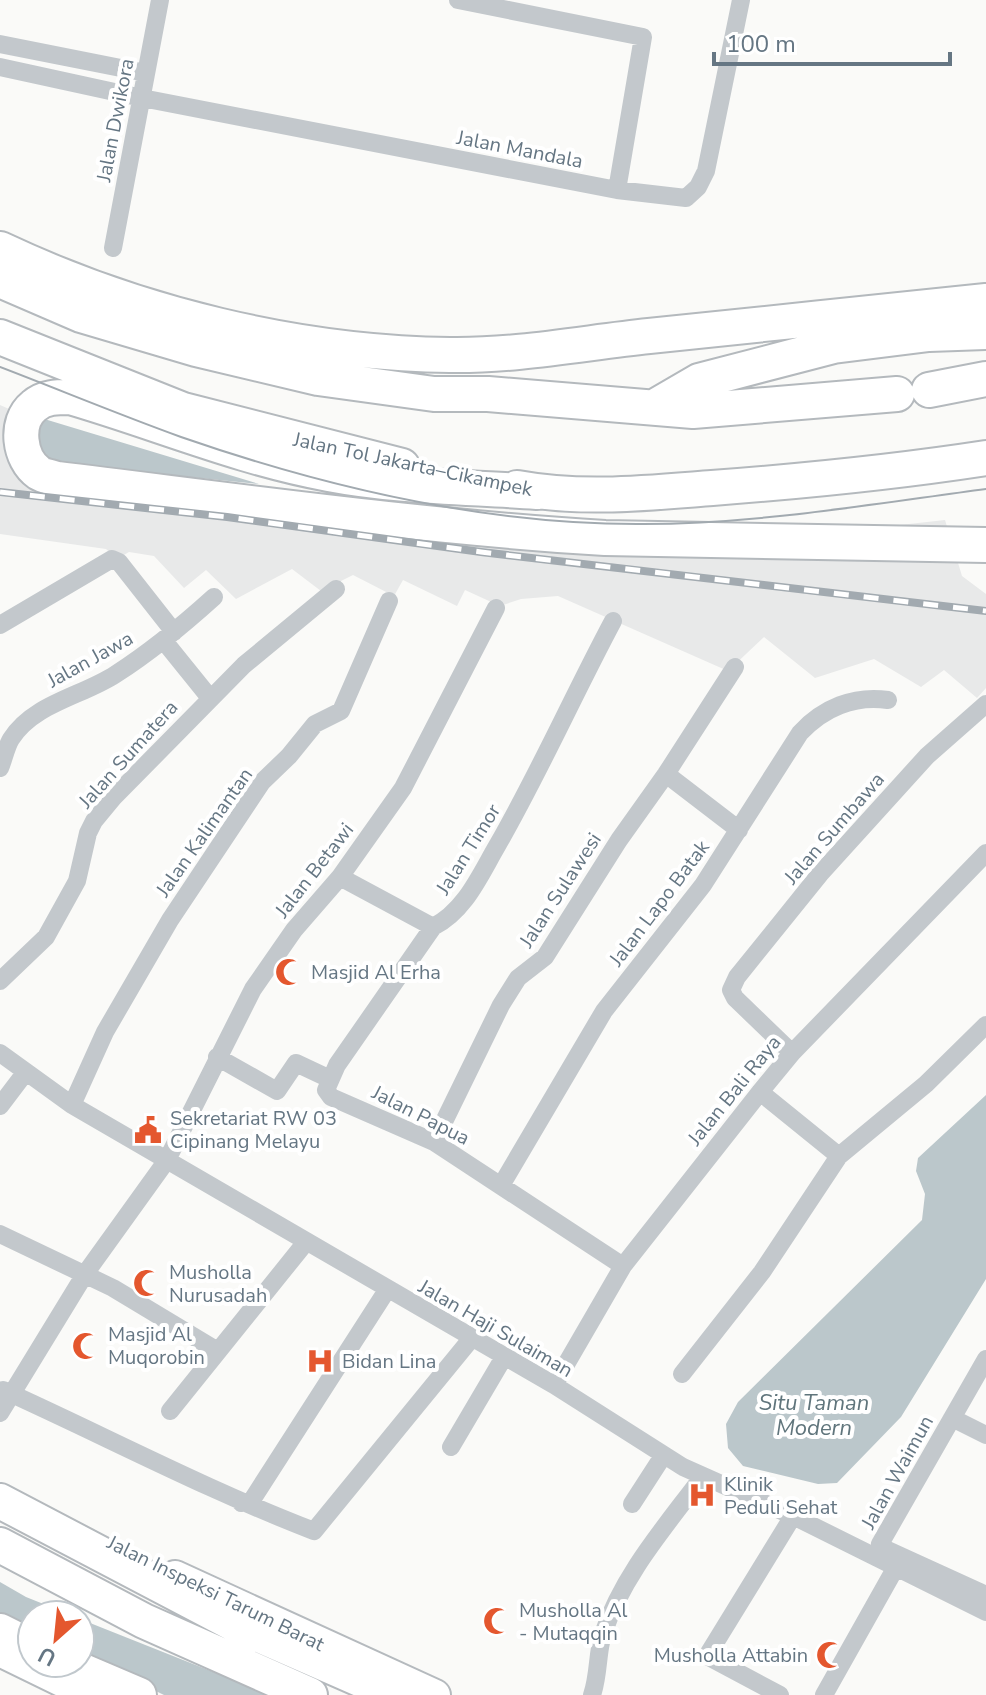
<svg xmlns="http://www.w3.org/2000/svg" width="986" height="1695" font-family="'Nunito Sans',sans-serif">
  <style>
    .built { fill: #e8e9e9 }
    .water { fill: #bbc7cb }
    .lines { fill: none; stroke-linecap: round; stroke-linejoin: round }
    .primary-casing { stroke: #b5babe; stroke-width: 34 }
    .highway-casing { stroke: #b4b9bd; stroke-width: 38 }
    .street { stroke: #c3c8cc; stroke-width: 18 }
    .primary { stroke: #fff; stroke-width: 30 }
    .highway { stroke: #fff; stroke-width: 34 }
    .tram { stroke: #a2aab0; stroke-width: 2 }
    .rail-casing { stroke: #a2aab0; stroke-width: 8 }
    .rail { stroke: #fff; stroke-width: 5; stroke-dasharray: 15; stroke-linecap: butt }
    .labels { text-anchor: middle; stroke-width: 8; stroke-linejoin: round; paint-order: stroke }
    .street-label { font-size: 20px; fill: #657683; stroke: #fff }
    .poi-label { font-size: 20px; fill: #657683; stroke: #fff; text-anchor: start }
    .water-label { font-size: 22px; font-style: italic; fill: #60757c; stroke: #fff }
  </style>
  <rect width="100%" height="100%" fill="#fafaf8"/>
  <path class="built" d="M0,405L141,467L283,509L655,552L945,520L962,576L986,594V688L977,698L944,670L921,687L874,659L815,678L764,637L728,671L558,596L521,599L500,606L465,590L457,606L403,580L394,596L353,575L321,591L292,569L236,599L206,570L184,588L154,556L129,552L117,559L106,549L0,534Z"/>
  <path class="water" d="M41,418L259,484L42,462L28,433Z
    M986,1095V1279L901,1417L837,1483L818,1484L743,1466L728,1448L726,1424L738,1402L922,1220L925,1194L916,1171L918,1158Z
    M0,1582L26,1597L71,1615H32V1630L0,1614Z
    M80,1619L261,1691L268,1695H164L80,1654Z"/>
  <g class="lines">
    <g class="primary-casing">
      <path id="primary" d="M175,1576L435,1695
        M0,1651L90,1695"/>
    </g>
    <g class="highway-casing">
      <path id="highway" d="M0,249C138,314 297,353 450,355C517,356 583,343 649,336C761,324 874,313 986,301
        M0,280L81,315L196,349L318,378L434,394H488L693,411L897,394
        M0,337L183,410L402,466
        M929,390L986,379
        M656,406L699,381L833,346L929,334L986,332
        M517,488C582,500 647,493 712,488C804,481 895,472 986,458
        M537,492C467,487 397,487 329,474C240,458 156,422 70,397C57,397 44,397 34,406C14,422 19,459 39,473C44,476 51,477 57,479C239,501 422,527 605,538L986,545
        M0,1501L234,1624L396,1695
        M0,1545L144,1621L310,1695
        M0,1631L32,1647
        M64,1663L139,1695"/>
    </g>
    <path class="street" d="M458,0L643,37L617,190
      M0,44L146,73
      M0,67L142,98L617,190L686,198L698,187L706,171L741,0
      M113,248L160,0
      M613,621C573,696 539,773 497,846C480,875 465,911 433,927L337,1065L326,1090L331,1097L434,1142L623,1266
      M0,625L112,559L119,562L174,632
      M164,641L210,698
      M0,768C4,759 6,747 11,739C34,703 83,696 116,674C152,651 183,625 214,597
      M666,774L739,830
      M340,877L433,927
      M0,981L46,937L77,881L88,833L94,821L113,798L244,665L336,589
      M0,1053L72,1105L554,1385L683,1467L793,1516L986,1612
      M792,1053L735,998L731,990L737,977L820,874L927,756L986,704
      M217,1057L277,1091L296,1063L330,1079
      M72,1105L105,1032L170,920L262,782L289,756L315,724L341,711L389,601
      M0,1106L25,1073
      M434,1142L501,1005L518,978L545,957L619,840L666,774L735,667
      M839,1156L926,1084L986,1025
      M502,1184L604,1011L703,885L800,733C823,708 854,695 888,700
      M0,1234L113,1288L216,1350
      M986,1359L880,1544L883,1548L986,1595
      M682,1374L762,1272L839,1156L760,1092
      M554,1385L623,1266L760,1092L792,1053L986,853
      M3,1390C107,1437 207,1490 314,1531L471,1339
      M170,1411L306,1242
      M0,1413L85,1274L167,1160L253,989L294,930L340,877L403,788L496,608
      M952,1418L986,1435
      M451,1447L504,1357
      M241,1503L252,1500L387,1290
      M632,1504L663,1456
      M592,1695C599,1675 597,1653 603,1634C623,1574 666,1526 703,1476
      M780,1695L707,1656L793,1516
      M824,1695L896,1567"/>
    <use href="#primary" class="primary"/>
    <use href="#highway" class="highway"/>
    <path class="tram" d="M0,367C60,390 120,415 181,437C328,488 487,525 643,524C757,524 873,504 986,489"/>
    <g class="rail-casing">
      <path id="rail" d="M0,492L227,517L481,552L986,611"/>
    </g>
    <use href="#rail" class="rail"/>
  </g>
  <defs>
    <g id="mosque-bare" transform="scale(2.16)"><path d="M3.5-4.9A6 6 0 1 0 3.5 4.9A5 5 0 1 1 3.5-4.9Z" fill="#e4572e" stroke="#fff" stroke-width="2.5" paint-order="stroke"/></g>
    <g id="civic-bare" transform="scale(2.16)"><path d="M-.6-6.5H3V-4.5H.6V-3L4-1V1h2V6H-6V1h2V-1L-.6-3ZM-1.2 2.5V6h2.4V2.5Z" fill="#e4572e" stroke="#fff" stroke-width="2.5" paint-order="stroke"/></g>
    <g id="hospital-bare" transform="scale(2.16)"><path d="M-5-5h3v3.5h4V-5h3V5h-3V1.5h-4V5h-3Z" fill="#e4572e" stroke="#fff" stroke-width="2.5" paint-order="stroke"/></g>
  </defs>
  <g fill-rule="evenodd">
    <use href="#mosque-bare" x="289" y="972"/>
    <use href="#civic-bare" x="148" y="1130"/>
    <use href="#mosque-bare" x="147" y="1283"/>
    <use href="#mosque-bare" x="86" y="1346"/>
    <use href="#hospital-bare" x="320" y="1361"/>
    <use href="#hospital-bare" x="702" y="1495"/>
    <use href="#mosque-bare" x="497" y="1621"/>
    <use href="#mosque-bare" x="830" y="1655"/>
  </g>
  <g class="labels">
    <g class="street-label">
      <text transform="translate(115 120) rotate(-79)" y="7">Jalan Dwikora</text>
      <text transform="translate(520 149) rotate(11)" y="7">Jalan Mandala</text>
      <text transform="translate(413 464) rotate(12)" y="7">Jalan Tol Jakarta–Cikampek</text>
      <text transform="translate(90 659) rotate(-29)" y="7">Jalan Jawa</text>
      <text transform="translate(128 754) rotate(-48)" y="7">Jalan Sumatera</text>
      <text transform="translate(834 828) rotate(-49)" y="7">Jalan Sumbawa</text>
      <text transform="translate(204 832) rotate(-55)" y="7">Jalan Kalimantan</text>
      <text transform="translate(468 849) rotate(-58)" y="7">Jalan Timor</text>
      <text transform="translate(314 870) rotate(-52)" y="7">Jalan Betawi</text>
      <text transform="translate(560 890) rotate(-57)" y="7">Jalan Sulawesi</text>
      <text transform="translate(659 903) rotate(-53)" y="7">Jalan Lapo Batak</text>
      <text transform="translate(734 1090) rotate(-51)" y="7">Jalan Bali Raya</text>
      <text transform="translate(421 1115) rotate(27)" y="7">Jalan Papua</text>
      <text transform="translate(496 1328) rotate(30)" y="7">Jalan Haji Sulaiman</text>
      <text transform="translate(897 1472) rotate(-61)" y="7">Jalan Waimun</text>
      <text transform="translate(216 1593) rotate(26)" y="7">Jalan Inspeksi Tarum Barat</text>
    </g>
    <g class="poi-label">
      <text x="311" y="979">Masjid Al Erha</text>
      <text x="170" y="1125">Sekretariat RW 03<tspan x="170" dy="23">Cipinang Melayu</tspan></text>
      <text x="169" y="1279">Musholla<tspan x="169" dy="23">Nurusadah</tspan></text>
      <text x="108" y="1341">Masjid Al<tspan x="108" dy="23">Muqorobin</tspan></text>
      <text x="342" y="1368">Bidan Lina</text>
      <text x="724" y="1491">Klinik<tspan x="724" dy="23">Peduli Sehat</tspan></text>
      <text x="519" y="1617">Musholla Al<tspan x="519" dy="23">- Mutaqqin</tspan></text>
      <text x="808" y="1662" text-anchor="end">Musholla Attabin</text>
    </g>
    <g class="water-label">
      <text x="814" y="1410">Situ Taman<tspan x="814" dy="25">Modern</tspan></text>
    </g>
  </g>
  <g transform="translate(56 1639) rotate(207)"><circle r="38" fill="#ffffff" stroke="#c1c8cd" stroke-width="2"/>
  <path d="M0-6L14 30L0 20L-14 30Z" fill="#e4572e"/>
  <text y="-12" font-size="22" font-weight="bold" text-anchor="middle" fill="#657683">U</text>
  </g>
  <path d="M714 52v12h236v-12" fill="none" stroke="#657683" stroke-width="4"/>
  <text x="726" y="52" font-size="24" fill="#657683" stroke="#ffffff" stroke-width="6" paint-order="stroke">100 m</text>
</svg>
